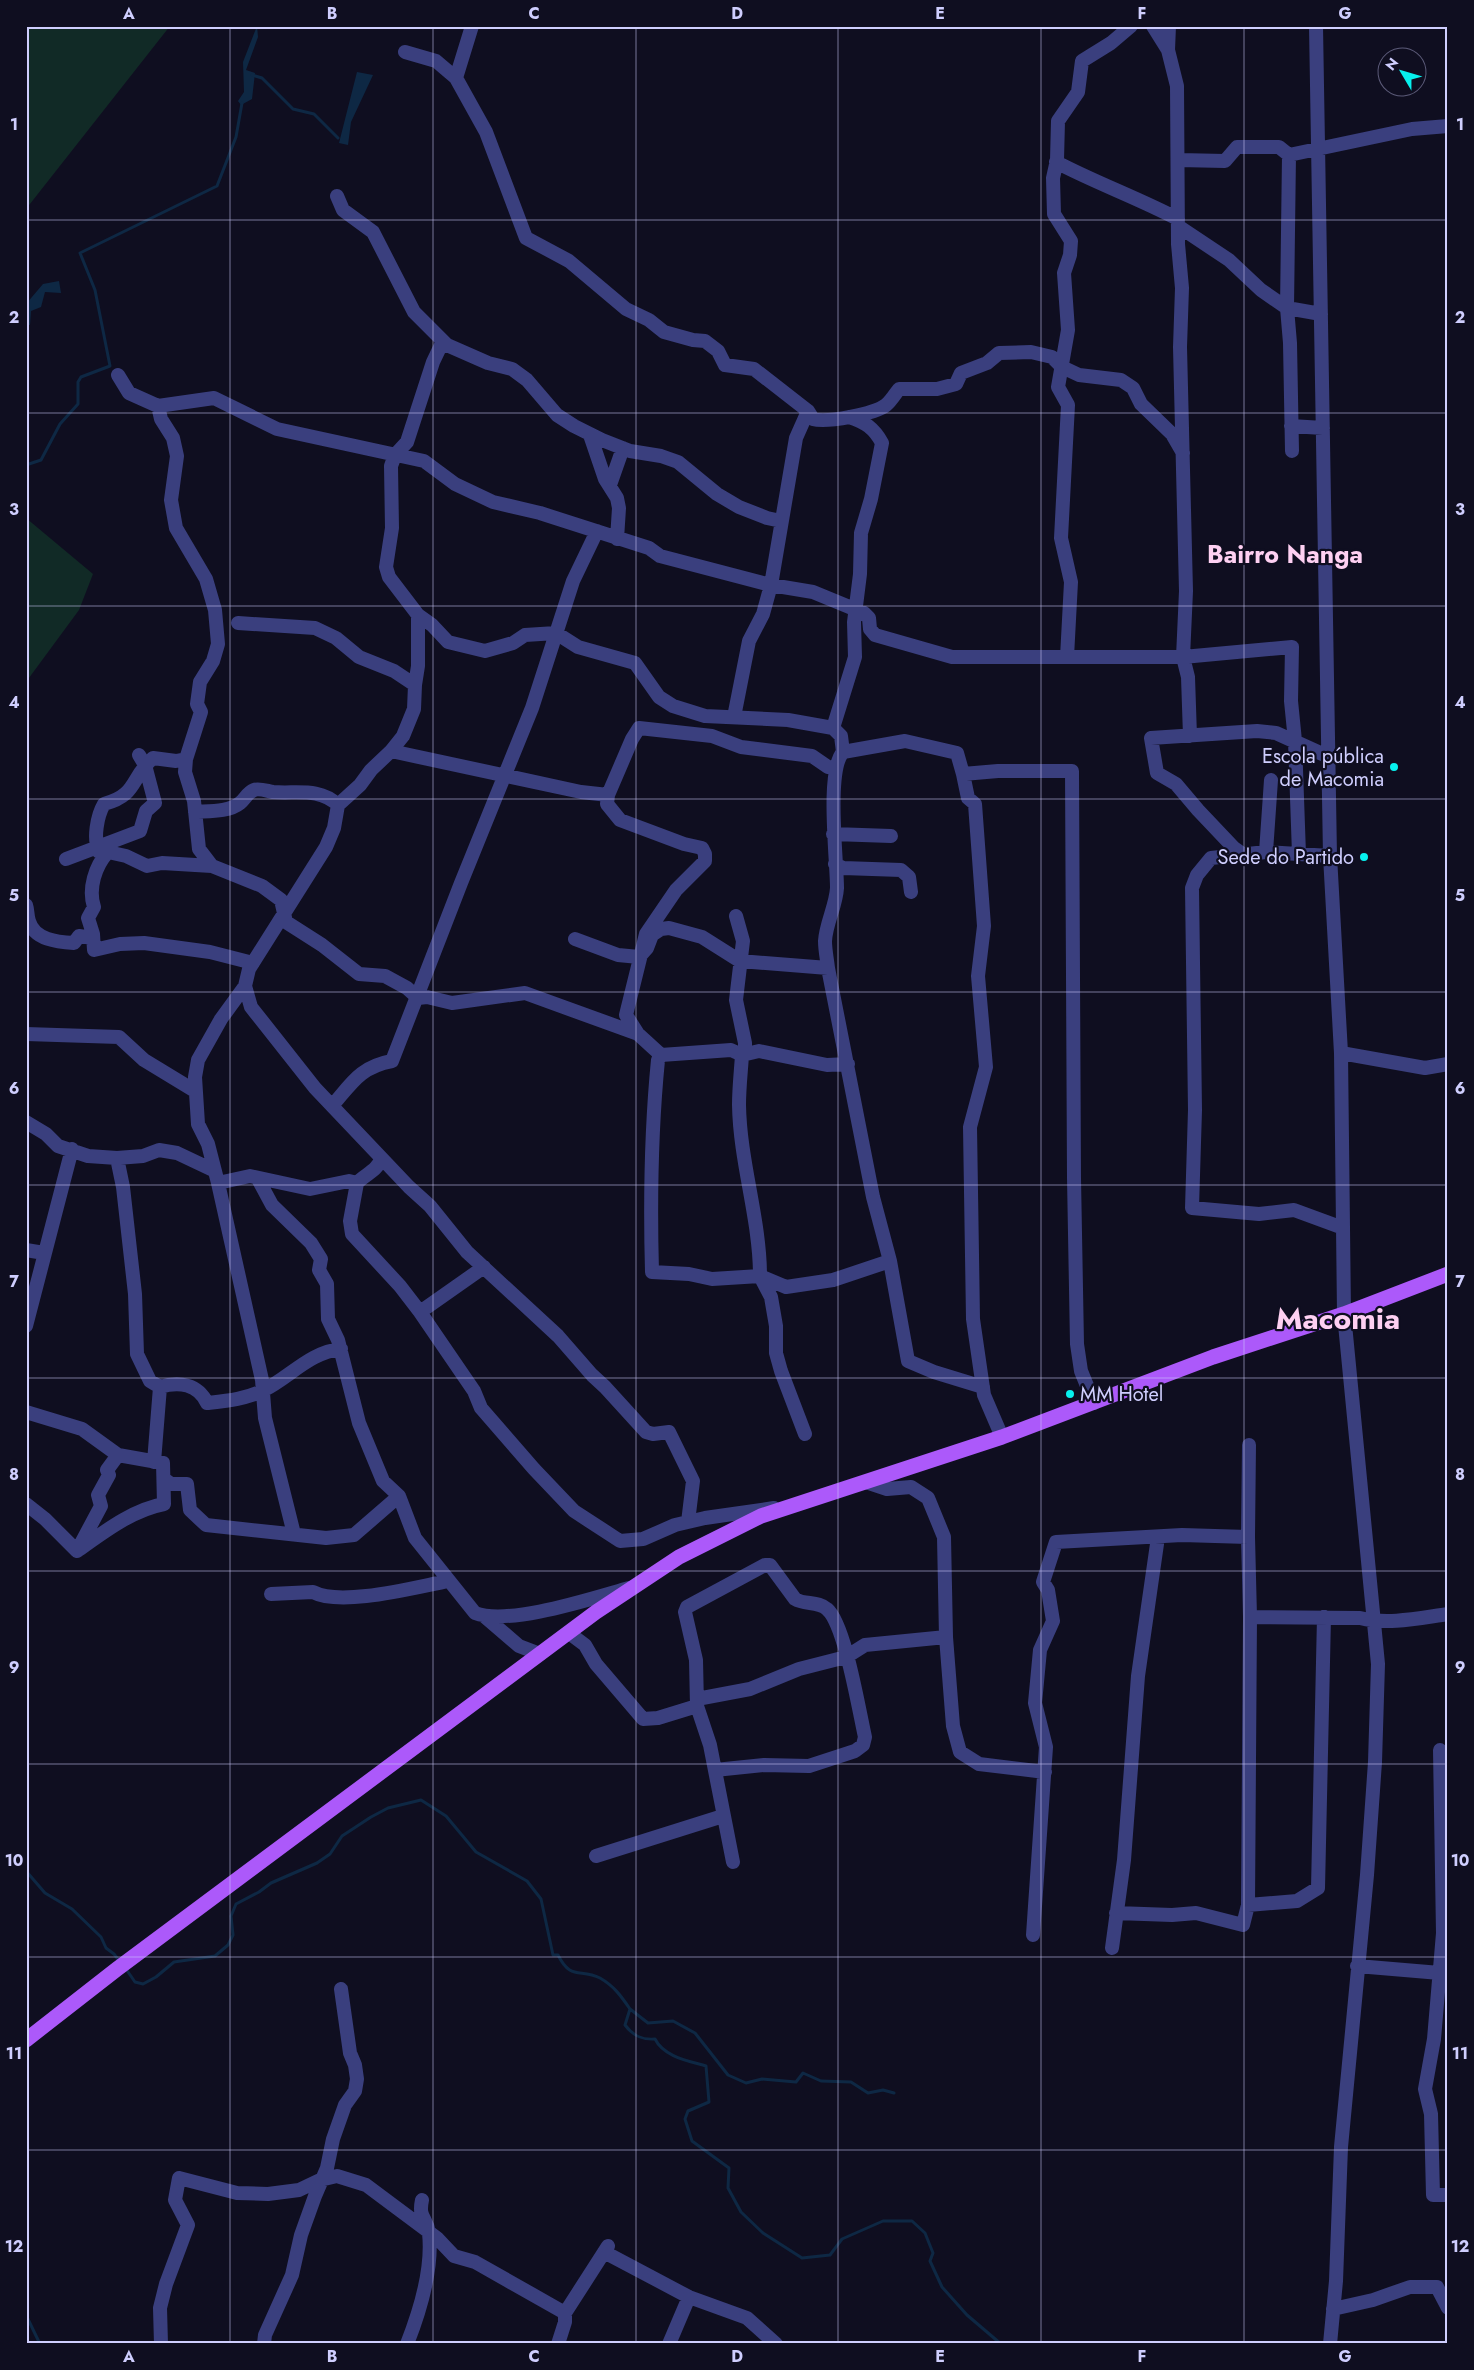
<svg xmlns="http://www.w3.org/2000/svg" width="1474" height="2370" font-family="Jost,sans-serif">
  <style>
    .green { fill: #112a26 }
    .water { fill: #0e2844 }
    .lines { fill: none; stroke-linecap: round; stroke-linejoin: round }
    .stream { stroke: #0e2844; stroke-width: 3 }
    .minor { stroke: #3a3f7e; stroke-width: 14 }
    .major { stroke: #ac59fa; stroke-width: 15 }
    .grid { fill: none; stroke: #cfcefe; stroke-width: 1; stroke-opacity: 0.55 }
    .poi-dot { fill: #07f1ee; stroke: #0f0e20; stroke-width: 2 }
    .labels { text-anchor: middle; stroke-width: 4.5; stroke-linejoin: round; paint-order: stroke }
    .poi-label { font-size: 20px; fill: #cfcefe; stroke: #0f0e20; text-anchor: end }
    .district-label { font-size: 25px; font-weight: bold; fill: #fed0f2; stroke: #0f0e20 }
    .town-label { font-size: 30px; font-weight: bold; fill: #fed0f2; stroke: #0f0e20 }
    .neatline { fill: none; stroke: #cfcefe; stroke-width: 2 }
    .grid-label { font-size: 16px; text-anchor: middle; font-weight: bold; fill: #cfcefe }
  </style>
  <rect width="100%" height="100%" fill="#0f0e20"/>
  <path class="green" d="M26,26H170L26,209Z
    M26,518L93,574L79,610L26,682Z"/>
  <path class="water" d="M257,26L258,37L246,70L255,73L252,99L241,105L238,101L244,92L243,62Z
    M357,72L373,75L351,122L348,145L339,143Z
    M59,281L61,293L45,292L41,307L31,311L30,325H26V304L43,284Z"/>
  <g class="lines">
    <path class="stream" d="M252,75L262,78L293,109L314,114L338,138
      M26,465L41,460L60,424L78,404V382L81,377L110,366L95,290L80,253L217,186L236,137L242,103
      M26,1871L45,1893L72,1909L101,1937L106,1948L114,1954L120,1962
      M126,1969L135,1982L143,1984L156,1977L174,1962L215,1956L228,1945L233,1935L231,1916L236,1904L259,1892L271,1883L317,1863L330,1854L342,1836L371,1817L388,1808L421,1800L446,1816L476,1852L527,1881L541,1899L553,1955H558C571,1981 580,1968 600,1978C614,1986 621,1996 630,2009L625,2025C633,2036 642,2040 655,2039C664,2057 689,2061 706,2066L709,2102L688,2111L685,2119L692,2141L729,2168L728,2188L741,2212L763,2233L802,2258L830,2255L842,2239L883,2221H912L925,2233L933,2253L930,2261L942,2287L967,2315L1001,2344
      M630,2009L648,2023L673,2021L695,2033L728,2075L746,2083L762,2079L796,2082L803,2073L821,2081L851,2082L868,2093L883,2090L894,2093
      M26,2315L40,2344"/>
    <path class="minor" d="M472,26L456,78L486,132L526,238L569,261L626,309L649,320L664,332L693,340L705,341L718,351L725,365L754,369L808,411L813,419C826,423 875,414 886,405C891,401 895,394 899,389H937L956,384L961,373L987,363L999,353L1031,352L1052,357L1062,367L1079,375L1121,380L1133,388L1141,404L1172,434L1183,453
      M1153,26L1168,50L1177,86L1178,244L1182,288L1180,347L1186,591L1183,657L1188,677L1190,736
      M1316,26L1330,856L1341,1053L1344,1314L1378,1664L1375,1762L1367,1875L1341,2147L1336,2281L1330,2344
      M1168,50L1169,26
      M405,52L436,61L456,78
      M1289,155L1287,308L1290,343L1292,451
      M1179,160L1225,161L1237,147H1279L1289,155L1412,129L1448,126
      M1056,162C1096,183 1138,198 1178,219
      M337,196L343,210L373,232L414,312L447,345L488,363L512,369L527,380L557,415L574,426L602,440L630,451L661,456L678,462L717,494L739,507L767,518L781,521
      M1178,226L1229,260L1261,290L1287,308L1321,314
      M443,341L433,362L407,442L395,455L391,466L392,528L386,567L389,577L418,615L432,625L448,642L485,651L513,643L525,635L556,633L578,647L635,663L659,697L673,706L705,716L788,720L833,728L841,736L843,752L905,741L957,753L963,774L998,771H1072L1074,1178L1077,1344L1081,1371L1094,1403
      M118,375L129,393L158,406L214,398L277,429L424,461L455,484L493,502L540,513L649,548L660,556L771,585L813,592L864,613L869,618L870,629L875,635L952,657H1183L1292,647L1291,701L1295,741L1299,854
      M158,406L161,419L173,438L177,456L171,500L176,528L206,579L215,610L218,644L213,661L200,682L197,704L201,712L186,759L185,772L194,801L199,849L212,866L262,886L281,900L286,922L322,945L359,974L385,976L407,988L418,998L427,997L452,1003L525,993L638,1034L661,1055L731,1050L742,1055C741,1071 739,1088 739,1105C740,1163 760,1219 760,1276L786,1287L833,1280L890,1261
      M1291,426L1323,428
      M590,435L605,479L617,498L619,508L617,539
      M610,485L623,448
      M238,623L315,628L336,638L359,657L394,671L415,685
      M1067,657L1071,582L1061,538L1068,405L1058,387L1068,330L1064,273L1070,255L1071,241L1054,214L1053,178L1057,160L1058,121L1078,92L1082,61L1111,43L1131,26
      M734,717L749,641L763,614L771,585L796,438L808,411
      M833,728L855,657L854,622L860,574L861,533L871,499L882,443C874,428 865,422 849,417
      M391,751L581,792L608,795
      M843,752C826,771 837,860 837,888C836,906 826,923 825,941C825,950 827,959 828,968L873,1197L890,1261L908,1361L934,1372L983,1387
      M963,774L968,798L975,804L984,926L978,976L986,1067L970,1127L973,1319L984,1395L1002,1437
      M195,812C209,811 229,812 240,803C245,799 247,793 254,790C259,788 267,791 273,792C296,794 319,787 338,805
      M833,834L891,836
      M99,852C93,839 97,816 104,804C138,795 130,778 153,758L176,761L186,759
      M1266,852L1271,780
      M1244,855L1234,848L1198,810L1176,784L1157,773L1151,738L1257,731L1276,733L1329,757
      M1330,856L1266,852L1211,858L1197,875L1192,888L1195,1110L1192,1208L1259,1214L1294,1210L1343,1228
      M66,859L140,831L146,811L155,803L145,765L139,755
      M835,864L843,868L901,870L909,877L911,892
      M212,866L162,863L147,866L126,856L108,852C95,866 88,889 94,907L88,918L93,934L94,950L120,944L144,943L210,952L253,963
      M26,905C28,911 27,916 29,921C34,940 58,942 74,943L79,936L93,938
      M736,916L743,941L736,1000L745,1043V1050L742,1055
      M575,939L618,955L639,957L647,948L652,935L661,929L669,928L702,937L740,961L828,968
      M245,986L251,1007L315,1088L409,1187L430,1206L467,1252L558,1336L592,1375L605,1387L646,1432L653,1434L669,1432L693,1481L688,1522
      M26,1034L119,1037L144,1060L195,1091
      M638,1034L626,1015L646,934L676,890L705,861V854L702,848L684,844L620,820L607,804L608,795L632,739L639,728L712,736L741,747L812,756L828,767L836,768
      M1341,1053L1425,1068L1448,1064
      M661,1055L658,1060C651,1131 650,1200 652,1272L689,1274L712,1279L760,1276L771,1297L776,1326V1353L781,1371L805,1434
      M742,1055L759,1051L827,1065L848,1064
      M332,1106C352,1083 360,1067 392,1061L461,883L532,708L573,581L597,531
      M26,1122L46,1134L58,1146L88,1156L117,1158L143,1156L159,1150L177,1153L215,1171
      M117,1158L123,1187L135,1294L137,1354L150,1381L160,1387
      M381,1158C378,1171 365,1174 357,1183L350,1221L352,1234L400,1286L420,1312L474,1391L481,1408L534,1469L574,1511L620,1541L643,1539L675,1525L705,1518L774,1508
      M258,1179L272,1205L311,1243L321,1259L319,1270L327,1284L328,1319L338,1340L359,1423L383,1481L399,1496L415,1538L475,1613C509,1626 593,1598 629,1588
      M218,1183L208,1144L198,1124L195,1077L198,1060L221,1019L245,986L249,969L326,847L334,828L338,805L360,785L371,770L391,751L403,736L414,709L415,685L418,666V615
      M26,1250L44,1253
      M420,1312L484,1267
      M26,1326L72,1149
      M26,1412L82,1429L118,1455L163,1463L164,1504C132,1510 104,1532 77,1551L101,1506L98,1495L109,1475L107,1470L118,1455
      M154,1462L160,1387C179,1381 198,1384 207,1403C225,1401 247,1399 264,1390C290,1377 310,1352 341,1349
      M164,1479L171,1484H187L190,1510L206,1525L326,1538L354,1535L399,1496
      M26,1504L45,1519L77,1551
      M294,1534L265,1418L262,1380L218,1183L250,1176L310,1189L349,1181L357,1183
      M271,1594L313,1592C341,1607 416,1587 448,1581
      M484,1616L519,1646L540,1654
      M1250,1617L1360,1618C1389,1625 1419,1618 1448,1614
      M569,1633L585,1645L596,1664L643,1719L658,1718L697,1706
      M946,1637L953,1726L960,1752L979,1764L1045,1772
      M697,1699L750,1689L799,1669L846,1657L865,1645L946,1637L944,1537L928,1498L911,1487L887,1489L866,1482
      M1440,1750L1443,1933L1434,2039L1425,2089L1431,2114L1433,2195H1448
      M715,1770L764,1765L809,1766L855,1751L863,1745L865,1737C859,1711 845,1624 827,1609C819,1601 804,1605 795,1599L770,1565H765L687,1607L685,1612L696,1660L697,1706L710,1745L733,1862
      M596,1856L723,1816
      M1248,1905L1297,1901L1318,1888L1324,1617
      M1116,1913L1172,1915L1196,1913L1243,1925L1248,1905L1250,1617L1248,1537
      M1033,1935L1046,1747L1035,1703L1040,1650L1053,1621L1048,1590L1043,1582L1056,1542L1182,1535L1248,1537L1249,1445
      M1112,1948L1124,1860L1138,1676L1158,1537
      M1357,1966L1440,1973
      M604,2252L689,2297L747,2318L776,2344
      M1333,2309L1373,2300L1410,2287H1437L1448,2308
      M161,2344L160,2308L166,2284L188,2225L175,2200L179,2178L237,2193L268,2194L299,2190L320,2180L337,2176L366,2185L437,2238L454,2256L475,2262L565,2313
      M264,2344L265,2335L292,2275L301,2235L315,2196L327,2168L333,2139L345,2105L355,2091L357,2079L355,2065L350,2053L341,1989
      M407,2344C420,2311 433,2269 429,2233C427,2217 418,2219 422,2200
      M558,2344L565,2322V2313L608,2246
      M669,2344L689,2297"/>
    <path class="major" d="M26,2040L117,1969L596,1612L679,1557L761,1516L1002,1437L1213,1357L1344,1314L1448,1274"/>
  </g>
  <path class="grid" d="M230,26V2344M433,26V2344M636,26V2344M838,26V2344M1041,26V2344M1244,26V2344M26,220H1448M26,413H1448M26,606H1448M26,799H1448M26,992H1448M26,1185H1448M26,1378H1448M26,1571H1448M26,1764H1448M26,1957H1448M26,2150H1448"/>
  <g class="poi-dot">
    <circle cx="1394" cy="767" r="5"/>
    <circle cx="1364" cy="857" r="5"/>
    <circle cx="1070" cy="1394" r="5"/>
  </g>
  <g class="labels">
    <g class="poi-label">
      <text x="1384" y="763">Escola pública<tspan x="1384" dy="23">de Macomia</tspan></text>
      <text x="1354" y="864">Sede do Partido</text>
      <text x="1080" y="1401" text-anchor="start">MM Hotel</text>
    </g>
    <g class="district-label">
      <text x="1285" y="563">Bairro Nanga</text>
    </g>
    <g class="town-label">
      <text x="1338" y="1329">Macomia</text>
    </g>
  </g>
  <rect width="1474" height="2370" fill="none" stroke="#0f0e20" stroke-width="55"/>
  <g transform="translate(1402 72) rotate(308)"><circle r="24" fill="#0f0e20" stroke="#5c5b79"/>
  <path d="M0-4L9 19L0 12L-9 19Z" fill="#07f1ee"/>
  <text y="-8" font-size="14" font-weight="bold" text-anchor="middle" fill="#cfcefe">N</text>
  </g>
  <rect x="28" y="28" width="1418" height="2314" class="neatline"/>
  <g class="grid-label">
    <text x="129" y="19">A</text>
    <text x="332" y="19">B</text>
    <text x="534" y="19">C</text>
    <text x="737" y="19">D</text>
    <text x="940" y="19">E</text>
    <text x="1142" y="19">F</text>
    <text x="1345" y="19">G</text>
    <text x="14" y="130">1</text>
    <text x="1460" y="130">1</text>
    <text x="14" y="323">2</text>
    <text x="1460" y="323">2</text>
    <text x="14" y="515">3</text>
    <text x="1460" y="515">3</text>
    <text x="14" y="708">4</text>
    <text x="1460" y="708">4</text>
    <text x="14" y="901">5</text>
    <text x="1460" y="901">5</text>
    <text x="14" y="1094">6</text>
    <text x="1460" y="1094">6</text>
    <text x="14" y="1287">7</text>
    <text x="1460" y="1287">7</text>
    <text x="14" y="1480">8</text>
    <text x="1460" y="1480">8</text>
    <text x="14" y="1673">9</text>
    <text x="1460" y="1673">9</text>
    <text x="14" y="1866">10</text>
    <text x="1460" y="1866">10</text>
    <text x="14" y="2059">11</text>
    <text x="1460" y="2059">11</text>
    <text x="14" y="2252">12</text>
    <text x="1460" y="2252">12</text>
    <text x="129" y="2362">A</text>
    <text x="332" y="2362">B</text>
    <text x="534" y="2362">C</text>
    <text x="737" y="2362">D</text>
    <text x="940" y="2362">E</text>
    <text x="1142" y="2362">F</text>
    <text x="1345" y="2362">G</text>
  </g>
</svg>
